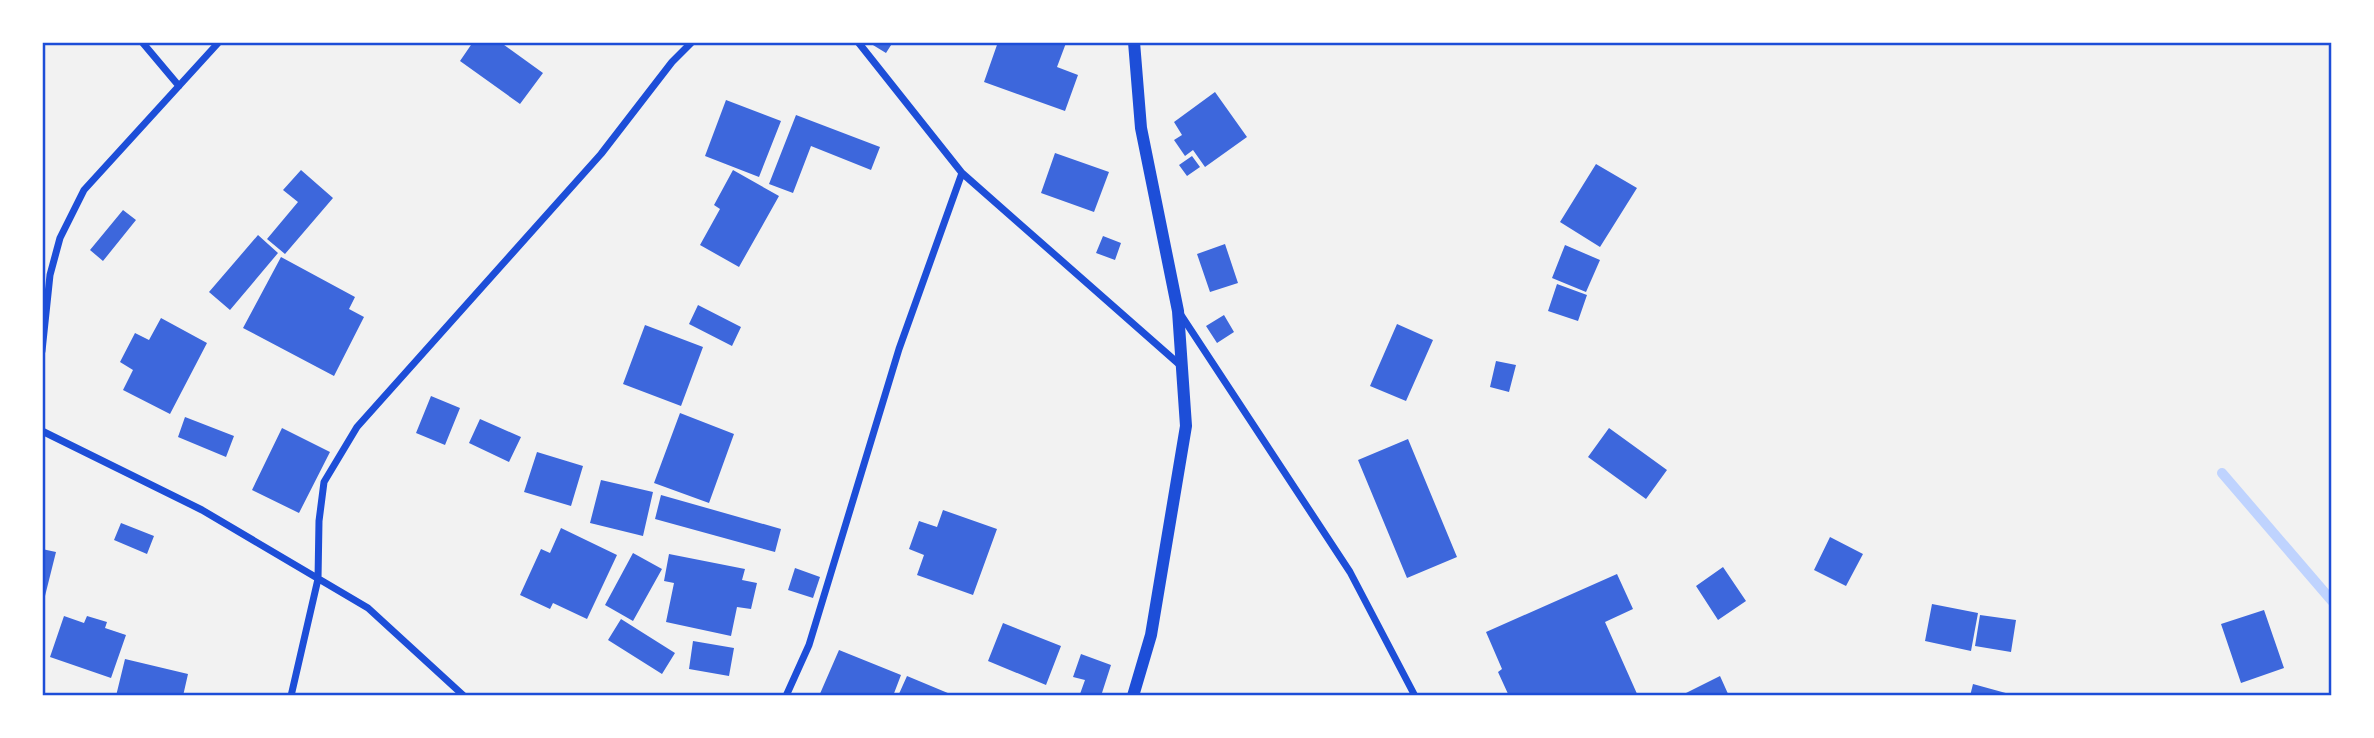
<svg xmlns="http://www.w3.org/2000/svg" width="2374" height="738" font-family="'Alegreya Sans',sans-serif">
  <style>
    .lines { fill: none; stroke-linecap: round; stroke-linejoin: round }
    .stream { stroke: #bfd3fe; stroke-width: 10 }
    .building { fill: #3d67dc }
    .minor { stroke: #1d4ed8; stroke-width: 7 }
    .tertiary { stroke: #1d4ed8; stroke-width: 12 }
    .neatline { fill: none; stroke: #1d4ed8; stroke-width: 2.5 }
  </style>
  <rect width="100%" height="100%" fill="#f2f2f2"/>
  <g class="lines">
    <path class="stream" d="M2222,473L2332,601"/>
  </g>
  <path class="building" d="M473,42H500L543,73L520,104L460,61Z
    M868,42H893L886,53Z
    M998,42L1066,43L1057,67L1078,75L1065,111L984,82Z
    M1215,92L1247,137L1205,167L1193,150L1185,156L1174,140L1182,135L1174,122Z
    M726,100L781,121L759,177L705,156Z
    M796,115L880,147L871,170L811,146L793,193L769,184Z
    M1055,153L1109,172L1094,212L1041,193Z
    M1192,156L1200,167L1187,176L1179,165Z
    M1596,164L1637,188L1600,247L1560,222Z
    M301,170L333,198L285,254L267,239L298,202L283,190Z
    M733,170L779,196L739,267L700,245L720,209L714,205Z
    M123,210L136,220L103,261L90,250Z
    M258,235L278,253L230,310L209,292Z
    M1103,236L1121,243L1115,260L1096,253Z
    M1225,244L1238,283L1210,292L1197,254Z
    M1565,245L1600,260L1586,292L1552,278Z
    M281,257L355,297L349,309L364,317L334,376L243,328Z
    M1557,284L1587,295L1578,321L1548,311Z
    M698,305L741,327L732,346L689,324Z
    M1224,315L1234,332L1217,343L1206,326Z
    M161,318L207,343L170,414L123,390L133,370L120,362L135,333L149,340Z
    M1397,324L1433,340L1406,401L1370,386Z
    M645,325L703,347L681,406L623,384Z
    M1496,361L1516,365L1509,392L1490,387Z
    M431,396L460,408L445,445L416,433Z
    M680,413L734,434L709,503L654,483Z
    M185,417L234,436L226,457L178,437Z
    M480,419L521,437L509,462L469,443Z
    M282,428L330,452L299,513L252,490Z
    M1609,428L1667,470L1646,499L1588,457Z
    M1408,439L1457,557L1407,578L1358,460Z
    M537,452L583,466L571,506L524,492Z
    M601,480L653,492L643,536L590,523Z
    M661,495L781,529L775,552L655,519Z
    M943,510L997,529L973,595L917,575L924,555L909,549L919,521L937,527Z
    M121,523L154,536L147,554L114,540Z
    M561,528L617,555L587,619L553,603L550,609L520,595L541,549L550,553Z
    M1830,537L1863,554L1846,586L1814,570Z
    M42,549L56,552L43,604H42Z
    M633,553L662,569L633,621L605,605Z
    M669,554L745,569L742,580L757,583L751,609L737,607L731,636L666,622L674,583L664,581Z
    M1723,567L1746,601L1718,620L1696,586Z
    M795,568L820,577L813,598L788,590Z
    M1617,574L1633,609L1605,622L1638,696H1509L1498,672L1502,669L1486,632Z
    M1932,604L1978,613L1971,651L1925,641Z
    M2264,610L2284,668L2241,683L2221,624Z
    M1980,615L2016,620L2011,652L1975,646Z
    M64,616L84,623L87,616L107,622L105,628L126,635L111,678L50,657Z
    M621,619L675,653L662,674L608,640Z
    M1003,623L1061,646L1046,685L988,661Z
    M693,641L734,648L729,676L689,669Z
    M839,650L901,675L893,696H819Z
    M1081,654L1111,665L1101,696L1080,694L1085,680L1073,677Z
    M125,659L188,674L183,696H116Z
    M907,676L955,696H898Z
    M1720,676L1729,696H1680Z
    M1973,684L2013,695V696H1970Z"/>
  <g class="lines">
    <path class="minor" d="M142,42L179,86
      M858,42L962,173L1180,365
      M1181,315L1350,572L1415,696
      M42,351L50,275L60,238L84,190L219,42
      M42,431L202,510L368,608L464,696
      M291,696L318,579L319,521L324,482L357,427L601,154L672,62L692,42
      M786,696L809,645L899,349L962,173"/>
    <path class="tertiary" d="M1133,696L1151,635L1186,426L1178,311L1141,128L1134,42"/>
  </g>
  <rect width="2374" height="738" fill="none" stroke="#ffffff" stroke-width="88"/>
  <rect x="44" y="44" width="2286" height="650" class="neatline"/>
</svg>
